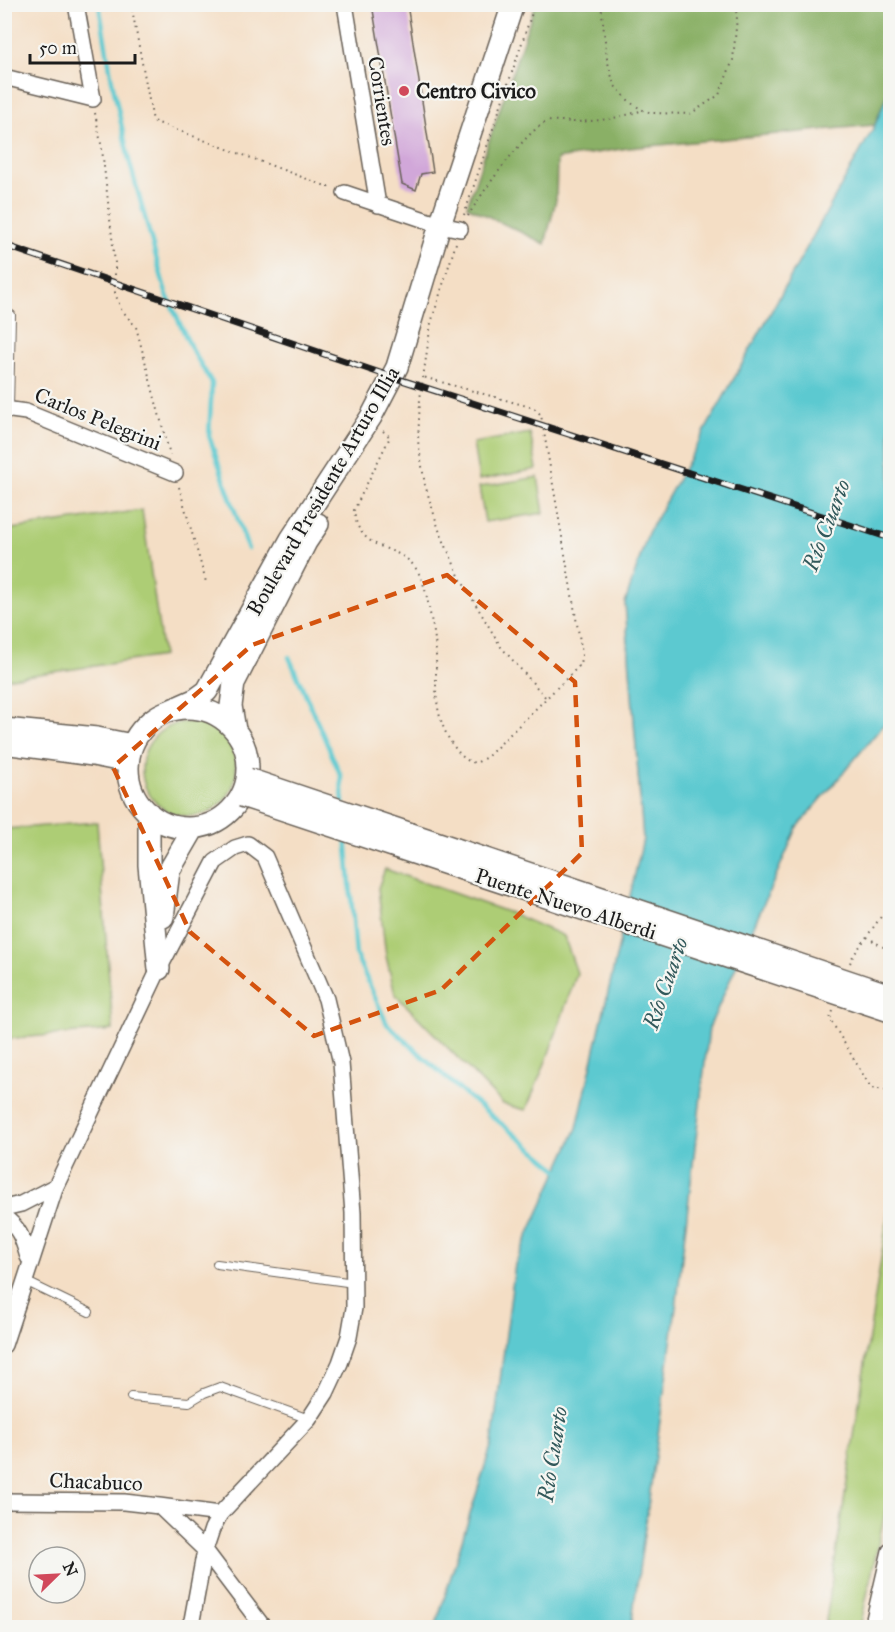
<svg xmlns="http://www.w3.org/2000/svg" width="895" height="1632" font-family="'IM FELL Great Primer',serif">
  <style>
    .green { fill: #adcd75; stroke: #647448; stroke-width: 1.5 }
    .forest { fill: #8ab066; stroke: #536641; stroke-width: 1.5 }
    .water { fill: #5cc9d0; stroke: #3c7276; stroke-width: 1.5 }
    .lines { fill: none; stroke-linecap: round; stroke-linejoin: round }
    .stream { stroke: #5cc9d0; stroke-width: 4.5 }
    .building { fill: #d1a7d9 }
    .lane-casing { stroke: #686057; stroke-width: 10 }
    .street-casing { stroke: #686057; stroke-width: 18 }
    .secondary-casing { stroke: #686057; stroke-width: 24 }
    .path { stroke: #686057; stroke-width: 2; stroke-dasharray: 1.5 4.5; stroke-linecap: butt }
    .lane { stroke: #fff; stroke-width: 8 }
    .street { stroke: #fff; stroke-width: 15 }
    .secondary { stroke: #fff; stroke-width: 21 }
    .rail-casing { stroke: #1c1c1c; stroke-width: 7 }
    .rail { stroke: #f6f6f2; stroke-width: 4.5; stroke-dasharray: 14; stroke-linecap: butt }
    .secondary-bridge-casing { stroke: #686057; stroke-width: 24; stroke-linecap: butt }
    .secondary-bridge { stroke: #fff; stroke-width: 21 }
    .marked { fill: none; stroke: #d4530e; stroke-width: 4.5; stroke-dasharray: 12 8; stroke-linejoin: round }
    .poi-dot { fill: #d1495b; stroke: #f6f6f2; stroke-width: 2 }
    .labels { text-anchor: middle; stroke-width: 4.5; stroke-linejoin: round; paint-order: stroke }
    .poi-label { font-size: 21px; font-weight: bold; fill: #1c1c1c; stroke: #f6f6f2; text-anchor: start }
    .street-label { font-size: 21px; fill: #1c1c1c; stroke: #f6f6f2 }
    .water-label { font-size: 22px; font-style: italic; fill: #32595b; stroke: #f6f6f2 }
  </style>
  <rect width="100%" height="100%" fill="#f6f6f2"/>
  <filter id="ink" filterUnits="userSpaceOnUse"><feTurbulence type="fractalNoise" baseFrequency=".0167" numOctaves="2"/><feDisplacementMap in="SourceGraphic" scale="12" xChannelSelector="R" yChannelSelector="G"/><feConvolveMatrix kernelMatrix="1 2 1 2 8 2 1 2 1" color-interpolation-filters="sRGB"/></filter>
  <filter id="wash" filterUnits="userSpaceOnUse"><feTurbulence type="fractalNoise" baseFrequency=".008" numOctaves="4" result="noise"/><feDisplacementMap in="SourceGraphic" scale="24" xChannelSelector="R" yChannelSelector="G"/><feGaussianBlur stdDeviation="1.35" result="paint"/><feColorMatrix in="noise" values="0 0 0 0 0 0 0 0 0 0 0 0 0 0 0 0 0 1.4 0 .05"/><feComposite in="paint" operator="in"/></filter>
  <g filter="url(#wash)">
    <rect width="100%" height="100%" fill="#f4dec5"/>
    <path class="green" d="M530,433L537,469L479,480L473,443Z
      M538,477L544,513L485,522L479,487Z
      M142,510L163,656L5,679V530Z
      M142 769a47 47 0 1 1 94 0a47 47 0 1 1-94 0Z
      M97,822L113,1030L5,1039V829Z
      M385,869L513,914L564,936L577,973L548,1056L526,1110L503,1104L395,994L386,956L378,888Z
      M890,1199V1490L860,1627H825Z"/>
    <path class="forest" d="M535,5H890V87L875,125L628,148L557,159L556,200L545,244L467,206Z"/>
    <path class="water" d="M890,87V717L797,828L709,1028L677,1300L631,1627L435,1628L492,1443L515,1264L577,1128L643,839L625,603L648,533L875,125Z"/>
    <g class="lines">
      <path class="stream" d="M99,4L112,81L129,160L166,293L191,348L212,383L209,436L248,549
        M289,657L341,776L343,803
        M346,836L356,955L387,1024L461,1091L561,1172"/>
    </g>
    <g id="blocks">
      <path class="building" d="M372,4H407L433,172L421,174L416,190L402,184Z"/>
    </g>
  </g>
  <g filter="url(#ink)">
    <use href="#blocks" fill-opacity="0" stroke="#686057" stroke-width="1.5"/>
    <g class="lines">
      <g class="lane-casing">
        <path id="lane" d="M4,314L11,315L9,409
          M217,1264L354,1283
          M25,1281L89,1312
          M131,1397L189,1402L204,1393L220,1387L309,1419"/>
      </g>
      <g class="street-casing">
        <path id="street" d="M345,4L378,205
          M4,77L93,99L76,4
          M345,193L440,225L460,229
          M4,409L26,412L175,473
          M4,1208L21,1204L56,1186
          M4,1217C20,1228 23,1240 28,1257
          M4,1345L56,1186L159,969L215,862L235,848L248,844L265,857L326,999L341,1063L353,1213L354,1308L349,1337L340,1363L326,1393L309,1419L220,1514L212,1529L205,1550L264,1628
          M4,1501L124,1502L159,1506L205,1550L192,1620L188,1628
          M159,1506L220,1514
          M872,1628L890,1551"/>
      </g>
      <g class="secondary-casing">
        <path id="secondary" d="M128 768a60 60 0 1 1 120 0a60 60 0 1 1-120 0Z
          M171,710L196,699L207,691L291,539L371,417L397,367L440,225L513,4
          M4,729L97,738L132,745
          M235,730L231,706L234,683L306,542L318,524
          M4,743L93,755L128,762
          M149,813V865L159,969
          M163,917L169,871L194,828"/>
      </g>
      <path class="path" d="M131,4L153,121L331,188
        M601,4L607,59L614,85L631,103L643,110L652,113L690,114L719,95L733,60L737,17L735,4
        M95,113L102,149L115,263V293L121,309L136,327L170,455
        M464,215L535,4
        M468,216C479,197 527,128 547,122C555,119 566,122 575,122C599,121 620,118 643,110
        M456,243L431,323L420,399L418,441L425,485L439,530L460,578L501,647L547,699
        M383,431L390,437L354,510C358,553 396,543 414,566C426,581 428,605 432,623C443,667 425,701 452,744C459,753 464,761 476,763L488,756L579,666L582,656L581,647L541,415L534,408L423,377
        M179,487L206,582
        M867,937L890,951
        M850,963L853,956L890,904
        M833,1011L830,1019L871,1088L890,1091"/>
      <use href="#lane" class="lane"/>
      <use href="#street" class="street"/>
      <use href="#secondary" class="secondary"/>
      <g class="rail-casing">
        <path id="rail" d="M4,245L380,373L890,538"/>
      </g>
      <use href="#rail" class="rail"/>
      <g class="secondary-bridge-casing">
        <path id="secondary-bridge" d="M248,779L890,995
          M242,796L890,1011"/>
      </g>
      <use href="#secondary-bridge" class="secondary-bridge"/>
    </g>
  </g>
  <path class="marked" d="M447,575L575,682L582,853L441,990L314,1036L190,932L113,767L252,645Z"/>
  <circle class="poi-dot" cx="404" cy="91" r="6"/>
  <g class="labels">
    <g class="poi-label">
      <text x="416" y="98">Centro Civico</text>
    </g>
    <g class="street-label">
      <text transform="translate(382 101) rotate(81)" y="7">Corrientes</text>
      <text transform="translate(98 419) rotate(22)" y="7">Carlos Pelegrini</text>
      <text transform="translate(323 491) rotate(-60)" y="7">Boulevard Presidente Arturo Illia</text>
      <text transform="translate(566 904) rotate(18)" y="7">Puente Nuevo Alberdi</text>
      <text transform="translate(96 1482) rotate(2)" y="7">Chacabuco</text>
    </g>
    <g class="water-label">
      <text transform="translate(826 525) rotate(-69)" y="8">Río Cuarto</text>
      <text transform="translate(665 983) rotate(-71)" y="8">Río Cuarto</text>
      <text transform="translate(552 1454) rotate(-81)" y="8">Río Cuarto</text>
    </g>
  </g>
  <rect width="895" height="1632" fill="none" stroke="#f6f6f2" stroke-width="24"/>
  <g transform="translate(57 1575) rotate(66)"><circle r="28" fill="#f6f6f2" stroke="#9f9f9c" stroke-width="1.5"/>
  <path d="M0-4.5L10 22L0 15L-10 22Z" fill="#d1495b"/>
  <text y="-9" font-size="16" font-weight="bold" text-anchor="middle" fill="#1c1c1c">N</text>
  </g>
  <path d="M30 54v9h105v-9" fill="none" stroke="#1c1c1c" stroke-width="3"/>
  <text x="39" y="54" font-size="18" fill="#1c1c1c" stroke="#f6f6f2" stroke-width="4.5" paint-order="stroke">50 m</text>
</svg>
